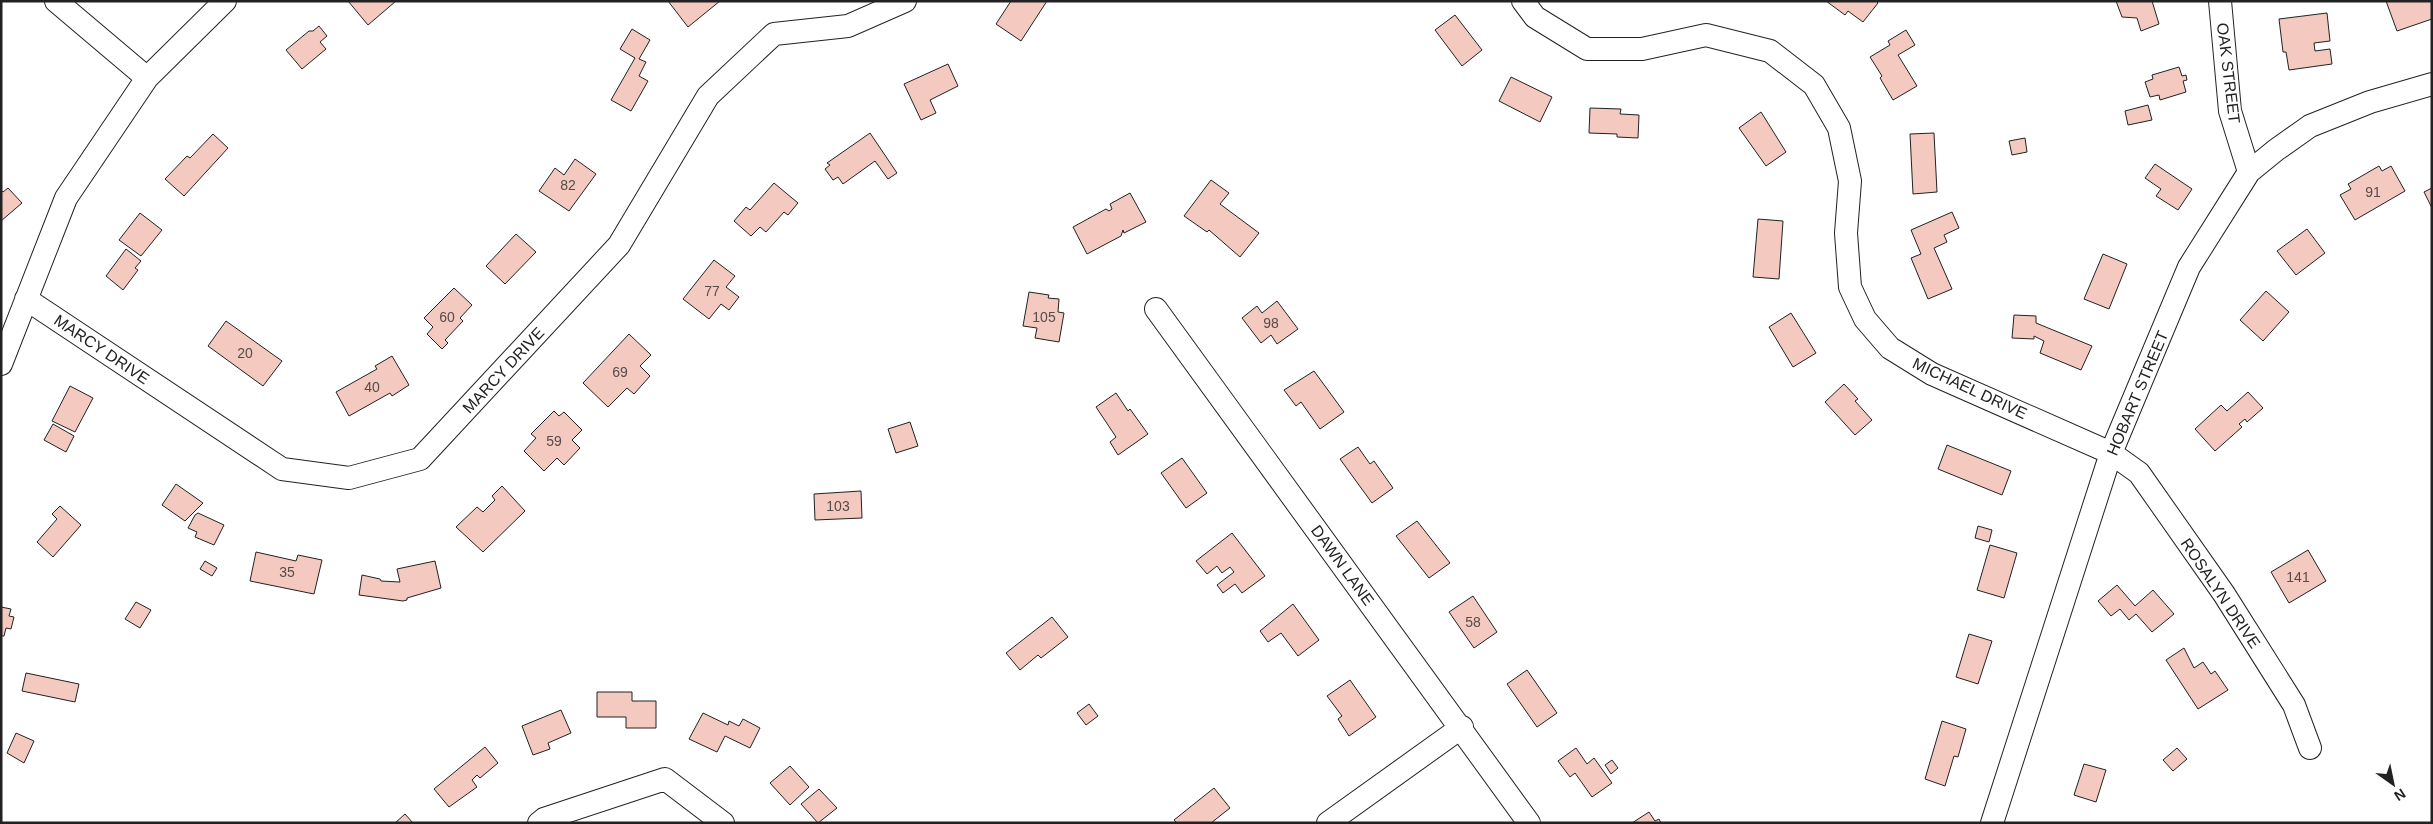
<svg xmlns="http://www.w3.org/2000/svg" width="2433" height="824" font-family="Arial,sans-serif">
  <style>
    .building { fill: #f3c9c0; stroke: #222 }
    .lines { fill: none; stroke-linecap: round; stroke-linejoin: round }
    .minor-casing { stroke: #222; stroke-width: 24 }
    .minor { stroke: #fff; stroke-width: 22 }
    .labels { text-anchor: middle; stroke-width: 4; stroke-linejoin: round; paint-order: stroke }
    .number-label { font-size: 14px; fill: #564c4a }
    .street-label { font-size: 16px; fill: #222; stroke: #fff }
  </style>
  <rect width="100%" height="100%" fill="#fff"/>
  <path class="building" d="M348,1H396L368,25Z
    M668,1H720L688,27Z
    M1011,1H1047L1021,41L996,24Z
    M1826,1H1876L1878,3L1863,22L1848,11L1845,15Z
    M2116,1H2152L2159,24L2141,31L2137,18L2122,17Z
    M2386,1H2432V19L2397,31Z
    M2327,13L2330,41L2314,43L2315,51L2330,49L2332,64L2289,70L2286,52H2283L2279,19Z
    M1455,15L1482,50L1462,66L1435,30Z
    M319,26L327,36L320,42L326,49L302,69L286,50L309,31H313Z
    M632,29L650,40L639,59L646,62L639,76L648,81L631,111L611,100L635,58L620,49Z
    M1906,30L1915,45L1898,55L1917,86L1893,100L1880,78L1882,76L1870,57L1890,45L1888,41Z
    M948,64L958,86L930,100L936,113L921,120L904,84Z
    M2179,67L2182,76L2186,75L2187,80L2183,81L2186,92L2160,100L2159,95L2150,97L2145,82L2153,79L2152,75Z
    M1511,77L1552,97L1540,122L1499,101Z
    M2148,105L2152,120L2128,125L2125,111Z
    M1590,108L1621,109L1620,114L1639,115L1638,138L1617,137V134L1589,133Z
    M1761,112L1786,152L1766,166L1739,128Z
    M870,133L897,173L888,179L875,161L843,184L838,177L833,180L825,169L830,165L827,163Z
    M1934,133L1937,192L1913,194L1910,134Z
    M213,134L228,148L184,196L165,179L187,156L190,158Z
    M2025,138L2027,152L2012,155L2009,141Z
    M575,159L596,174L569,211L539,191L555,168L564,175Z
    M2155,164L2192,189L2178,210L2156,196L2161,189L2145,178Z
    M2379,166L2382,171L2391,166L2405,191L2355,220L2340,195L2351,189L2348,184Z
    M1211,180L1229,193L1220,204L1259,233L1240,257L1209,230L1207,232L1184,216Z
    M774,183L798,203L788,215L784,212L766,232L760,227L751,236L734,221L746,207L750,210Z
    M8,188L22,203L1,221V190L3,192Z
    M2432,188V208L2424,192Z
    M1130,193L1146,222L1124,233L1123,230L1121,236L1087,254L1073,227L1106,209L1109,211L1112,209L1110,204Z
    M1952,212L1959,228L1944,235L1947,242L1934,248L1952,289L1928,299L1911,258L1921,254L1911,230Z
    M140,213L162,230L141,256L119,240Z
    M1758,219L1783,221L1779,279L1753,277Z
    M2307,229L2325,253L2296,275L2277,251Z
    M516,234L536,252L505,284L486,266Z
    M126,249L141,261L135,268L138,270L123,290L106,276Z
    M2103,254L2127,264L2109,309L2084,299Z
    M714,260L735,276L726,287L739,297L729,310L721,304L709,319L683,299Z
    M454,288L472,305L460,318L463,321L445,340L448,343L442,349L427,334L433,327L424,318Z
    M2266,291L2289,312L2263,341L2240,320Z
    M1029,292L1049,295L1048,298L1059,299L1058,312L1064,313L1059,342L1035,338L1037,328L1023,326Z
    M1277,301L1298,329L1277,344L1271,335L1261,343L1242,318L1257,306L1262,313Z
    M1791,313L1816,353L1793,367L1769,327Z
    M2014,315L2036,316V323L2092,346L2081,370L2040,353L2044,341L2034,336V339L2012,338Z
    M226,321L282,361L263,386L208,346Z
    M629,334L651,355L640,366L650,376L634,394L627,388L608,407L583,383Z
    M392,356L409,385L392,396L390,393L349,416L336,392L377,369L375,366Z
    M1314,371L1344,412L1320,429L1301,402L1296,406L1284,390Z
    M1844,384L1858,399L1855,401L1872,420L1855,435L1825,402Z
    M70,386L93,398L75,432L52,421Z
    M2248,392L2263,408L2247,422L2245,419L2239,424L2242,427L2215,451L2195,429L2221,405L2227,411Z
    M1116,393L1128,411L1130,409L1148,434L1118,455L1110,442L1116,437L1096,407Z
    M554,411L559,416L564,412L582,430L572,440L580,448L564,465L557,458L544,471L524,451L536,438L531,434Z
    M910,422L918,446L896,453L888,429Z
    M53,424L74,436L66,452L44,440Z
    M1947,445L2011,471L2002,495L1938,469Z
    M1358,447L1370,464L1374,461L1393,488L1372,503L1340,459Z
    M1182,458L1207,493L1186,508L1161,473Z
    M176,484L203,503L185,521L162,505Z
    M502,486L525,511L483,552L456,527L477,507L483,512L495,500L492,496Z
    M861,491L862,518L815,520L814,494Z
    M60,506L81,525L53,557L37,542L57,519L52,514Z
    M198,513L224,525L214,545L195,537L197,532L188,528L195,515Z
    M1417,521L1450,563L1429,578L1396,536Z
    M1978,526L1992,530L1989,542L1975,538Z
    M1232,533L1265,576L1242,593L1235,584L1223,593L1217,585L1234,572L1230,567L1222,573L1217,566L1207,574L1196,561Z
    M1990,545L2017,553L2004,598L1977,590Z
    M2308,550L2326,581L2289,603L2271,572Z
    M256,552L296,561L298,555L322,560L314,594L250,581Z
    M205,561L217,568L212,576L200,569Z
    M435,561L441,588L407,598V600L403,601L359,595L362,575L380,579L381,581L400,582L397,569Z
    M2117,585L2135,606L2153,590L2174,614L2152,632L2136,614L2129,620L2120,609L2111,616L2098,601Z
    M1473,596L1497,632L1474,648L1449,612Z
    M136,602L151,610L140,628L125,619Z
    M1293,604L1319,640L1298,656L1281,633L1268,642L1260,631Z
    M1,607L11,609L9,616L14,617L11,629L6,628L4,636H1Z
    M1052,617L1068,637L1041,658L1038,655L1020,670L1006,653Z
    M1969,634L1992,641L1978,684L1956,677Z
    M2184,648L2194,668L2203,662L2211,674L2215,671L2228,690L2198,709L2166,660Z
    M1527,670L1557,713L1537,727L1507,684Z
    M26,673L79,684L75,702L22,691Z
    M1350,680L1376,717L1349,736L1338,719L1342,716L1327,696Z
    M597,692H632V701H656V728H626V717H597Z
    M1089,704L1098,716L1086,725L1077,713Z
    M561,710L571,733L548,743L550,749L533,755L522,726Z
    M703,713L728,725L729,721L739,726L743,719L760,728L750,748L725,736L717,752L689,739Z
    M1942,721L1966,729L1958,757L1954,756L1945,786L1925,779Z
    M16,733L34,741L24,763L7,753Z
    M485,747L498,763L480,778L477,775L472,780L477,787L449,807L434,789Z
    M1576,748L1587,764L1594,758L1612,783L1592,797L1575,773L1570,777L1558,761Z
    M2177,748L2187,759L2173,771L2163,760Z
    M1612,760L1618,768L1611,774L1605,765Z
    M2084,764L2106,770L2096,802L2074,795Z
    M790,766L809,787L790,805L770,783Z
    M1214,788L1230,808L1211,823H1177L1174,820Z
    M819,789L837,808L818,823L801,804Z
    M1649,812L1655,821L1659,819L1661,823H1632Z
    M405,814L413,823H395Z"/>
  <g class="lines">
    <g class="minor-casing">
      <path id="minor" d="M56,1L147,78
        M1523,1L1535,17L1587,49H1642L1706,35L1770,51L1814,85L1839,128L1850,181L1846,233L1850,287L1865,319L1890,348L1932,374L2111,453L2139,473L2224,594L2294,705L2310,748
        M2220,1L2230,111L2249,172
        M26,299L282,469L349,478L420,459L619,245L708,96L774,34L848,26L905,1
        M1156,309L1529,823
        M1,364L66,198L147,78L225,1
        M539,823L544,819L665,779L723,823
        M1328,823L1462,727
        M1992,823L2111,453L2189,267L2249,172L2276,150L2310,126L2370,102L2432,84"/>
    </g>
    <use href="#minor" class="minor"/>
  </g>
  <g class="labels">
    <g class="number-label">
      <text x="568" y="190">82</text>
      <text x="2373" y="197">91</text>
      <text x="712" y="296">77</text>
      <text x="447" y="322">60</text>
      <text x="1044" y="322">105</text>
      <text x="1271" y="328">98</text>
      <text x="245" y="358">20</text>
      <text x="620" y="377">69</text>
      <text x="372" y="392">40</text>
      <text x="554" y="446">59</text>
      <text x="838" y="511">103</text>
      <text x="287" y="577">35</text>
      <text x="2298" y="582">141</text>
      <text x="1473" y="627">58</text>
    </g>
    <g class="street-label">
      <text transform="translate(2229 73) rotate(83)" y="6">OAK STREET</text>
      <text transform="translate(102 349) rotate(34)" y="6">MARCY DRIVE</text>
      <text transform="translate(503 370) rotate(-47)" y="6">MARCY DRIVE</text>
      <text transform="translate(1970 388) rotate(25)" y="6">MICHAEL DRIVE</text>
      <text transform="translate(2137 393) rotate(-67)" y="6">HOBART STREET</text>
      <text transform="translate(1343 565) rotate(54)" y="6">DAWN LANE</text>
      <text transform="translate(2221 593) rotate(56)" y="6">ROSALYN DRIVE</text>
    </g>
  </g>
  <rect width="2433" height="824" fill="none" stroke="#222222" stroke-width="5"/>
  <g transform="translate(2393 784) rotate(147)" stroke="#ffffff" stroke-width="4" paint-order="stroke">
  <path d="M0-4L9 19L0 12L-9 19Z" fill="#222222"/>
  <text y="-8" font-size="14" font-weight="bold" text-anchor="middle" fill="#222222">N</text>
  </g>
</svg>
